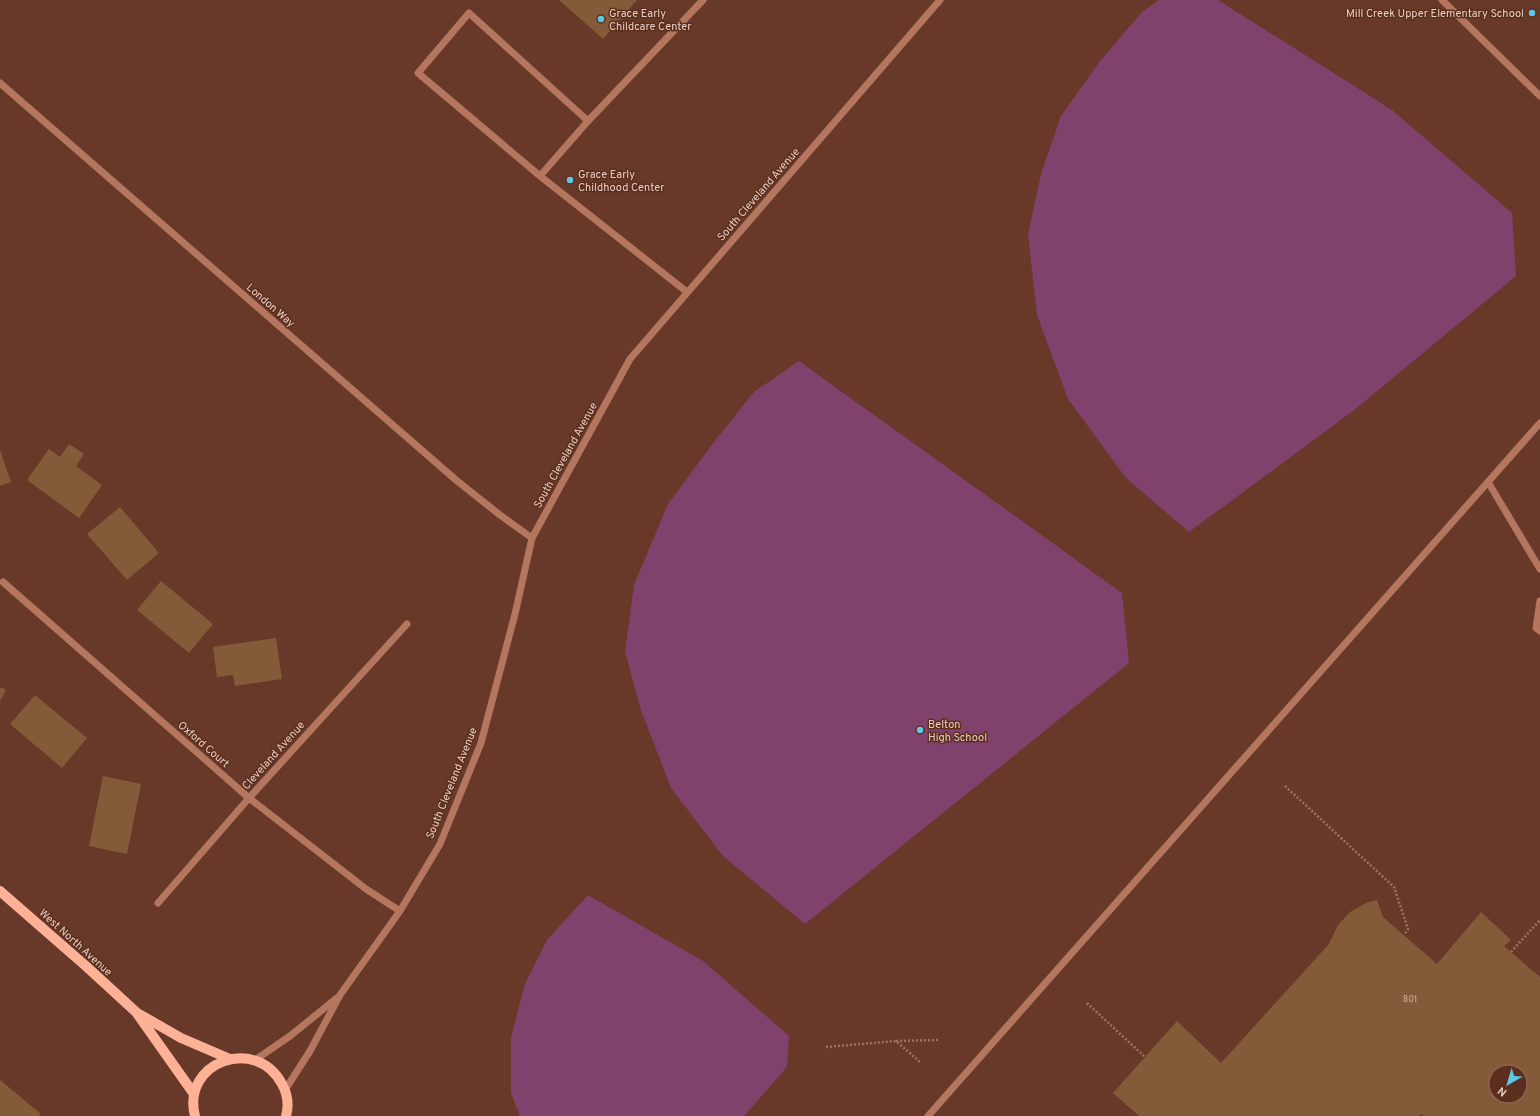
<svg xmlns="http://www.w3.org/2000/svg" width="1540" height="1116" font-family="Overpass,sans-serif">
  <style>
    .green { fill: #81416d }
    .building { fill: #835b39; fill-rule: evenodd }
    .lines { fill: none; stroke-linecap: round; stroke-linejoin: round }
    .path { stroke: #9b7365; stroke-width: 2.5; stroke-dasharray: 2 2; stroke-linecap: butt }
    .minor { stroke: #b4765f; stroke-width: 7 }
    .major { stroke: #fdb196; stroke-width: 10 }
    .poi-dot { fill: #5cc7e8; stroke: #5c2e1d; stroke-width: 1.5 }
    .labels { text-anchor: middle; stroke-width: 3; stroke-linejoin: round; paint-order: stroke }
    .number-label { font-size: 9px; fill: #d0b0a0 }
    .poi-label { font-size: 11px; fill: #eacdc3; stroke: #5c2e1d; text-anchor: start }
    .street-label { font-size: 11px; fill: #eacdc3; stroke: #5c2e1d }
  </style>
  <rect width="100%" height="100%" fill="#683928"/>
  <path class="green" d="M1159,0H1218L1392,110L1512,213L1516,276L1353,411L1189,532L1126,478L1068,399L1037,315L1028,234L1041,174L1061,116L1100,61L1142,12Z
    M799,361L1122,593L1129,663L805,924L723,856L671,788L641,710L625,652L634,585L668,504L714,442L754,392Z
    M588,895L703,961L789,1036L787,1067L744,1116H520L511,1093V1037L525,984L547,940Z"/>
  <path class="building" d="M559,0H637L603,39Z
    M69,444L84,454L76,466L102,485L79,518L27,480L49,449L60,457Z
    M0,450L11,482L0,486Z
    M120,507L159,553L127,580L87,534Z
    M161,581L213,624L189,653L137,610Z
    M276,638L282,679L235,686L233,675L217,677L213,647Z
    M0,687L6,690L0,701Z
    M35,695L87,738L62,768L10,724Z
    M103,776L141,784L127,854L89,846Z
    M1377,900L1383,917L1437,964L1481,912L1511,940L1504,946L1540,977V1116H1424L1421,1114L1419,1116H1139L1113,1093L1177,1021L1221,1063L1329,944L1338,925L1350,912L1366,903ZM1496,1072H1520V1096H1496Z
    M0,1080L41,1114L39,1116H0Z"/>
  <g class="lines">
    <path class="path" d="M1285,786L1394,887L1408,929L1404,935
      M1511,952L1540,920
      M1087,1003L1145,1057
      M896,1041L939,1040
      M826,1047L896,1041L920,1062"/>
    <path class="minor" d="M1442,0L1540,96
      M0,83L456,480L500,515L532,538
      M540,176L418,73L469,13L588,121
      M687,292L540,176L588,121L703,0
      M1488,482L1540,569
      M3,582L249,798L366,889L400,911
      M1540,601L1536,628L1540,631
      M158,903L249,798L407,624
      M255,1060L290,1036L337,998
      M285,1090L310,1051L340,995L400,911L440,844L481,743L515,614L532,538L630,359L940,0
      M928,1116L1540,423"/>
    <path class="major" d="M0,891L87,967L136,1012L194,1094
      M139,1014L181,1038L230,1059
      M195,1116C181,1062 256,1035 282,1084C287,1093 289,1105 286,1116"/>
  </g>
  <g class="poi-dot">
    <circle cx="1532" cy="13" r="4"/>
    <circle cx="601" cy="19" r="4"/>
    <circle cx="570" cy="180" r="4"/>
    <circle cx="920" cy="730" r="4"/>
  </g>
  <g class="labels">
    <g class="number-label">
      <text x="1410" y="1002">801</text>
    </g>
    <g class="poi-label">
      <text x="609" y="17">Grace Early<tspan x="609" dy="13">Childcare Center</tspan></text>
      <text x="1524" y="17" text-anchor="end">Mill Creek Upper Elementary School</text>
      <text x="578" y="178">Grace Early<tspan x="578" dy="13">Childhood Center</tspan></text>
      <text x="928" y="728">Belton<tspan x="928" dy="13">High School</tspan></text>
    </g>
    <g class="street-label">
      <text transform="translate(758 194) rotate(-49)" y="4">South Cleveland Avenue</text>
      <text transform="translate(271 305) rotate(41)" y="4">London Way</text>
      <text transform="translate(565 455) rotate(-61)" y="4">South Cleveland Avenue</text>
      <text transform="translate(204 744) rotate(41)" y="4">Oxford Court</text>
      <text transform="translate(273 755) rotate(-48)" y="4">Cleveland Avenue</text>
      <text transform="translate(451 783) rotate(-68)" y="4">South Cleveland Avenue</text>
      <text transform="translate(76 942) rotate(42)" y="4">West North Avenue</text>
    </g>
  </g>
  <g transform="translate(1508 1084) rotate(218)"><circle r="19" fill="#5c2e1d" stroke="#956e5f"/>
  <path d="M0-3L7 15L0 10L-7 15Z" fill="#5cc7e8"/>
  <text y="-6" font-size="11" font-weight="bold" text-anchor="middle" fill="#eacdc3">N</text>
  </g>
</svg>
